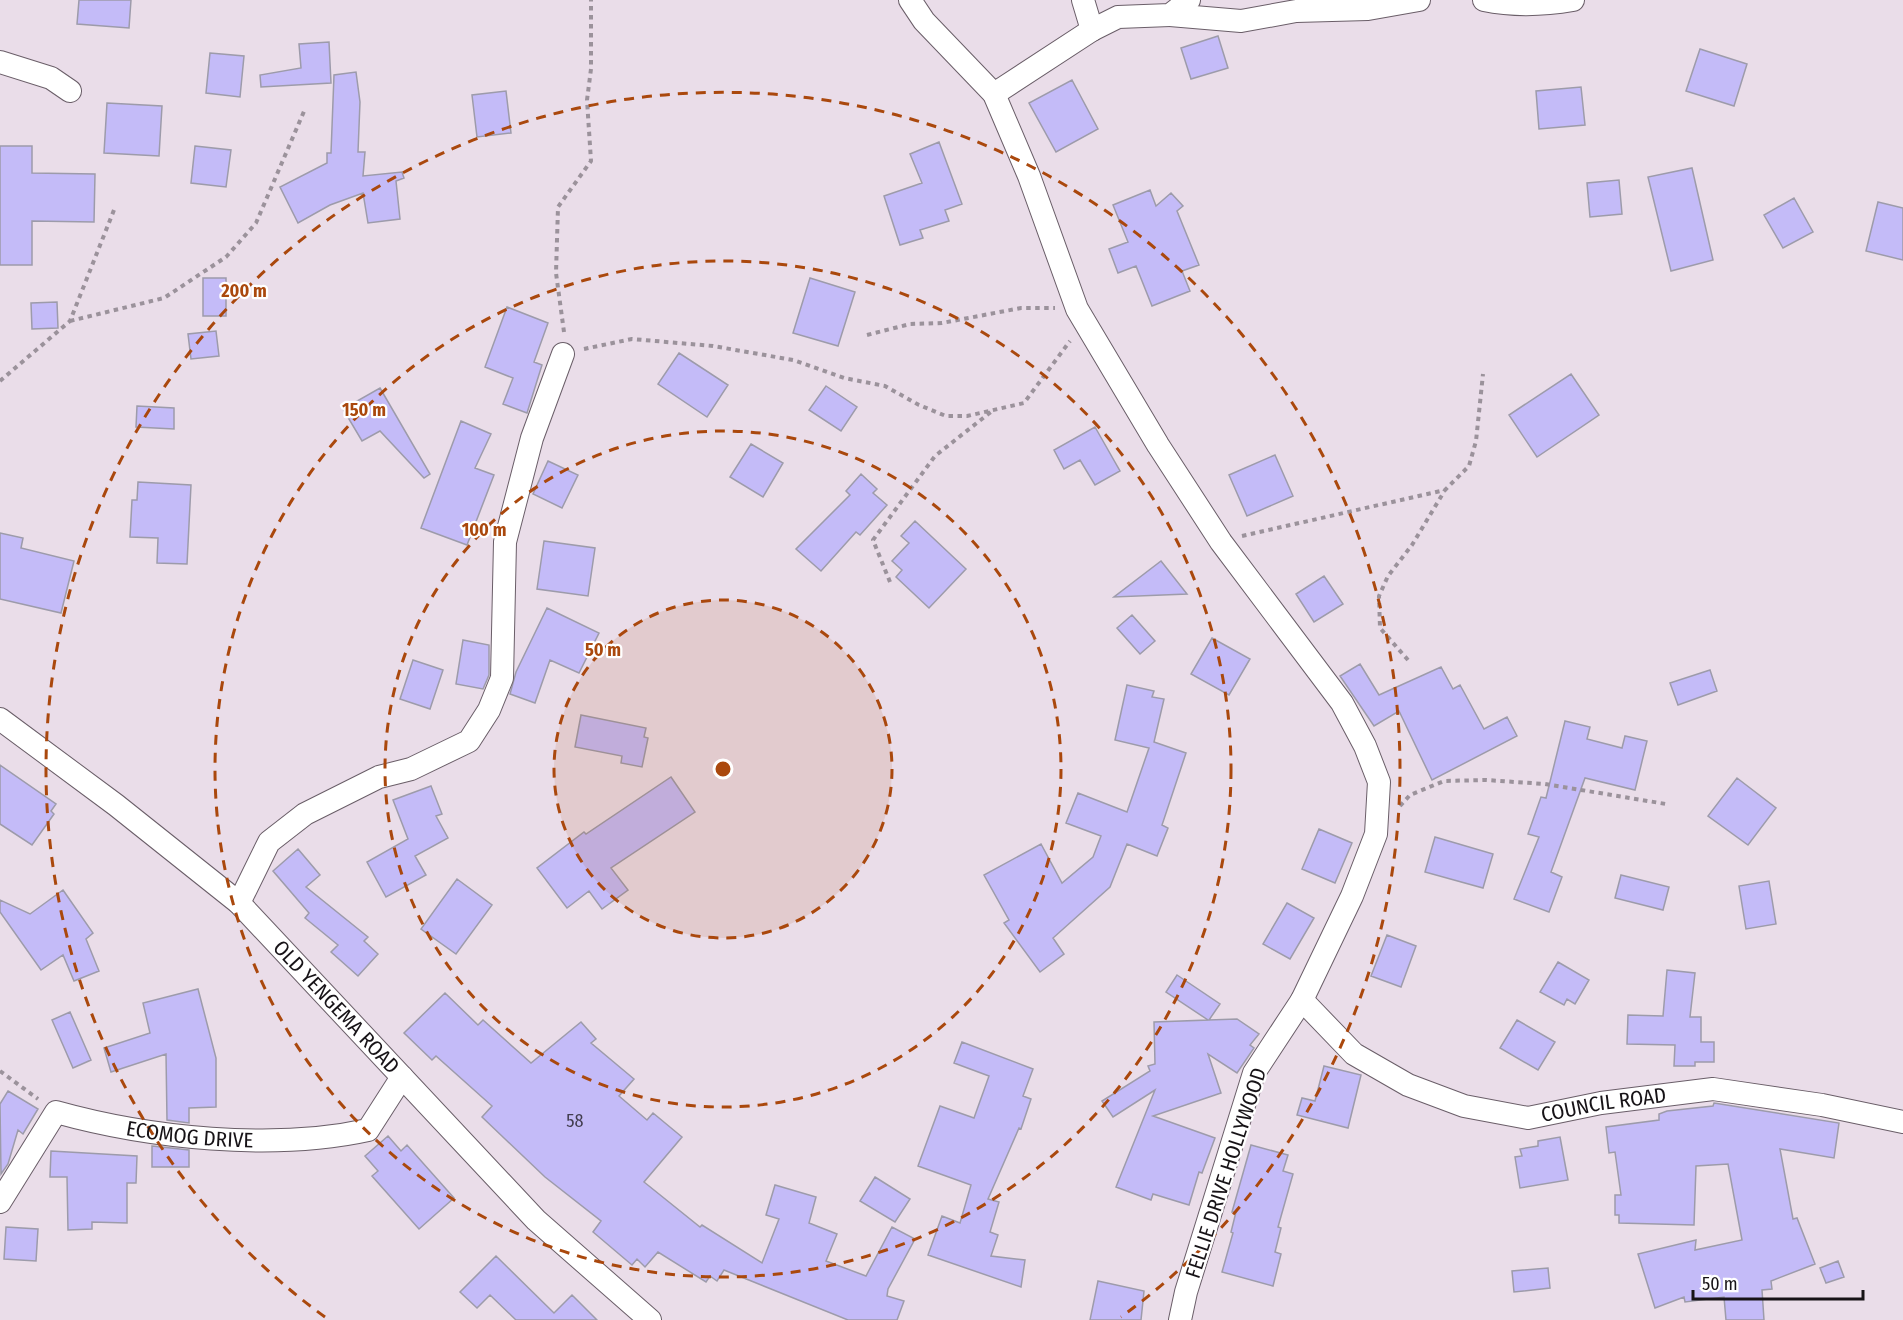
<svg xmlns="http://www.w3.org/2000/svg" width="1903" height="1320" font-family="'Fira Sans Condensed',sans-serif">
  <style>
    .building { fill: #c4bbf8; stroke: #9d9baa; stroke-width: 1.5 }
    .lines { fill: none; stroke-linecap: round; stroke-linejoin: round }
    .minor-casing { stroke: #6a5e68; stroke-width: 24 }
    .path { stroke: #9b929b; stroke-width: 4; stroke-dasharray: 4.5 4.5; stroke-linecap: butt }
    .minor { stroke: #fff; stroke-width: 22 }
    .ring { fill: none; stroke: #aa480d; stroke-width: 3; stroke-dasharray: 10 8 }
    .labels { text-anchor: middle; stroke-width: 4.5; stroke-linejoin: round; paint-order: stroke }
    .number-label { font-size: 18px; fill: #423d4f }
    .street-label { font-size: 21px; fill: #171317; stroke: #fff }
    .centre { fill: #aa480d; stroke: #fff; stroke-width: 3 }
    .ring-label { font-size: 18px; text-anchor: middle; font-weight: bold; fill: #aa480d; stroke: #fff; stroke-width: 4.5; stroke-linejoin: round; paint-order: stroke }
  </style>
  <rect width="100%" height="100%" fill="#eadde9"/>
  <path class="building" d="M79,0H131L129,28L77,24Z
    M1218,36L1228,68L1191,79L1181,48Z
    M329,42L331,83L261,87L260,75L301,68L299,44Z
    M1700,49L1747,64L1734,106L1686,91Z
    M210,53L244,56L240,97L206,93Z
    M356,72L360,102L358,152H365L363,176L402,172L404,178L396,181L400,219L368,223L363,193L330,205L298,223L280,187L327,163V153H331L334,75Z
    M1072,80L1098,129L1056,152L1029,103Z
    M1581,87L1585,125L1539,129L1536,91Z
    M506,91L511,133L477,137L472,95Z
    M107,103L162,106L159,156L104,153Z
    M939,142L962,204L945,210L949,221L920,230L923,238L900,245L884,196L922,183L910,154Z
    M0,146H32V173L95,174L94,222L32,221V265H0Z
    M195,146L231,150L226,187L191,183Z
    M1692,168L1713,260L1671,271L1648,177Z
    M1619,180L1622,214L1590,217L1587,183Z
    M1150,190L1156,206L1171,193L1183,206L1177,211L1199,265L1182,271L1190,291L1152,306L1136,266L1118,273L1109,249L1128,242L1113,205Z
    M1794,198L1813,232L1783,248L1764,215Z
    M1878,202L1903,208V260L1866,251Z
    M203,278H226V316H203Z
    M810,278L855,292L838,346L793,333Z
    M57,302L58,328L32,329L31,303Z
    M507,307L548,323L534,362L542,365L527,413L503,404L513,378L485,367Z
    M216,331L219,356L191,359L188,334Z
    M679,353L728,385L707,417L658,384Z
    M1571,374L1599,415L1537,457L1509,415Z
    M826,386L857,407L841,431L809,410Z
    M380,388L430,474L424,478L380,431L362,441L343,409Z
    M137,406L174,408V429L136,427Z
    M461,421L491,434L475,468L494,475L467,545L421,528Z
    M1095,427L1120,471L1095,485L1080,460L1064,469L1054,450Z
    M751,444L783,463L763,497L730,477Z
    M1275,455L1293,496L1247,516L1229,475Z
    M548,461L578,475L562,508L533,494Z
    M861,474L877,489L873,493L887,505L860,535L856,532L821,571L796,549L850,495L846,491Z
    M138,482L191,485L187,564L157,563L158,538L130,537L132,500H137Z
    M915,521L966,569L929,608L896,577L902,570L892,561L909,543L901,536Z
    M0,533L23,538L21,548L74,561L61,613L0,599Z
    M544,541L595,548L588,596L537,589Z
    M1161,561L1187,594L1114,597Z
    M1324,576L1343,604L1314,622L1296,594Z
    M547,608L599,633L579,673L550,660L535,703L510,694L516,672Z
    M1132,615L1155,641L1140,654L1117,628Z
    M1212,638L1250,659L1229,695L1191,674Z
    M463,640L489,645V675L483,689L456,684Z
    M413,660L443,670L430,709L400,699Z
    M1360,664L1379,695L1441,667L1453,689L1460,685L1484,729L1507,717L1517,736L1432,780L1399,711L1374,726L1340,676Z
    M1710,670L1717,691L1678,705L1670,683Z
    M1127,685L1154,691L1152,697L1164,699L1154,742L1186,753L1162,825L1168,828L1157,856L1127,844L1110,887L1053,938L1064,954L1040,972L1004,923L1009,920L984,875L1041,844L1062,883L1093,857L1101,836L1066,823L1078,793L1127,812L1149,748L1115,740Z
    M581,715L646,728L644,737L648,738L642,767L621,763L622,756L575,747Z
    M1565,721L1590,727L1587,739L1622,748L1625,736L1647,741L1635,790L1585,778L1551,872L1562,877L1549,912L1514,899L1539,837L1528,834L1541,797L1546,798Z
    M0,765L56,804L51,811L54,814L32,845L0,824Z
    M671,777L695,812L611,868L628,890L602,909L589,891L567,908L537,868L584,832L586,834Z
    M1737,778L1776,808L1748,845L1708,816Z
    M431,786L442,814L436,816L448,838L415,856L426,875L386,897L367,862L408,839L393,800Z
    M1319,829L1352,843L1335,883L1302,869Z
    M1435,837L1493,854L1483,888L1425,872Z
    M298,849L320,875L306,887L368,937L364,941L378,954L358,976L331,952L338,945L305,918L309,913L273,871Z
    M1621,875L1669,887L1663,910L1615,898Z
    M457,879L492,905L456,954L421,929Z
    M1769,881L1776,924L1746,929L1739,886Z
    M63,890L93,933L86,939L99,971L74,981L63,955L41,970L0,912V900L30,914Z
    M1287,903L1314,918L1290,959L1263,944Z
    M1387,935L1416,946L1401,987L1371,976Z
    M1558,962L1589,980L1575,1004L1567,999L1564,1005L1540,992Z
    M1667,970L1695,973L1690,1017H1701V1042H1714V1062H1695V1066H1674L1675,1045L1627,1044L1628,1015L1663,1016Z
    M1177,975L1220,1004L1209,1020L1237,1019L1259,1034L1250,1045L1254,1048L1237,1073L1208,1054L1221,1093L1153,1116L1215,1138L1202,1173L1199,1172L1189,1205L1153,1194L1151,1200L1116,1187L1155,1090L1113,1117L1102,1101L1150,1071L1148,1066L1155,1064L1154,1022L1208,1020L1166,992Z
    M198,989L216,1058V1107L189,1108V1123L167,1120L166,1054L111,1072L104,1048L150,1033L143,1003Z
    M445,993L478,1025L483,1020L531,1063L581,1022L596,1039L591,1043L634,1079L619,1096L647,1120L653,1113L682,1137L644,1182L700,1227L702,1225L762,1263L779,1219L766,1215L775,1185L816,1197L809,1223L837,1234L826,1261L866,1276L892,1227L915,1239L888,1289L887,1296L904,1301L897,1320H848L724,1270L717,1281L710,1276L706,1282L658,1252L645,1267L637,1259L632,1265L593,1232L601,1221L545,1177L482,1117L492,1106L436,1056L432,1060L404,1033Z
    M70,1012L91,1060L73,1068L52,1020Z
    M1517,1020L1555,1042L1538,1070L1500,1048Z
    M962,1042L1033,1069L1023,1096L1031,1099L1021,1129L1019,1128L988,1199L999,1202L990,1232L998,1235L991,1256L1025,1260L1021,1287L928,1255L942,1216L960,1223L971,1185L918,1166L940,1106L974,1118L989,1076L954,1063Z
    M1324,1066L1361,1075L1348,1128L1297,1115L1302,1098L1315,1101Z
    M8,1091L38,1109L23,1134L18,1130L8,1164L1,1174L0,1104Z
    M1714,1103L1839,1123L1834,1158L1780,1149L1793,1219L1797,1218L1815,1264L1771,1281L1772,1289L1762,1290L1764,1320H1726L1724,1297L1685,1302L1684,1297L1655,1308L1638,1254L1696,1240L1695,1250L1742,1240L1728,1164L1696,1166L1694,1225L1619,1223V1215H1615V1195H1621L1615,1152L1609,1153L1606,1127L1659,1120V1114L1667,1111L1713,1106Z
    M388,1136L401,1151L407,1145L454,1198L419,1229L372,1176L378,1171L365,1156Z
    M1560,1137L1568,1180L1520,1188L1515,1157L1522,1156L1520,1149L1538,1146V1141Z
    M1251,1145L1288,1155L1283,1171L1293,1174L1278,1227L1281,1228L1275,1252L1281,1254L1273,1286L1222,1272L1233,1233L1231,1232L1236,1212H1232Z
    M152,1146L189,1150V1167H152Z
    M51,1151L137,1156L136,1183H127V1223L92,1222V1229L68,1230L67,1177H50Z
    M875,1177L910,1199L895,1222L860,1201Z
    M6,1227L38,1229L36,1261L4,1259Z
    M496,1256L554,1313L572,1295L597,1320H516L490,1295L477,1308L460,1292Z
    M1838,1261L1844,1277L1826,1283L1820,1268Z
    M1548,1268L1550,1288L1514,1292L1512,1271Z
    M1098,1281L1144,1291L1141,1320H1090Z"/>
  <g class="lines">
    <g class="minor-casing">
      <g id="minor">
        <path d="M910,0L924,21L994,94L1029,176L1077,309L1158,445L1221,542L1342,703L1365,746L1379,782L1376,834L1352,896L1302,1000L1254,1073L1186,1292L1180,1320"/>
        <path d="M1083,0L1092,30"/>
        <path d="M1484,0C1513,6 1544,5 1573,0"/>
        <path d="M1170,15L1241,21L1296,11L1368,9L1419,0"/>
        <path d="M0,62L51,78L70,91"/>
        <path d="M994,94L1092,30L1118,17L1170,15L1189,0"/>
        <path id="s1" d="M0,719L116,805L239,903L536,1220L650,1320"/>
        <path d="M239,903L269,842L305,814L379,777L411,769L469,741L489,710L502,678L505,542L532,438L563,354"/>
        <path id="s2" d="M1302,1000L1354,1054L1408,1085L1464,1106L1528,1118L1601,1103L1713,1089L1822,1105L1903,1122"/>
        <path id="s3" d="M0,1202L56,1112C149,1138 273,1151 368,1130L402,1077"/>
      </g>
    </g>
    <path class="path" d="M70,321L164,298L226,257L256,223L305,109
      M564,332L556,273L558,207L591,161L587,100L591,69V0
      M867,335L910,324L942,323L1021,308H1055
      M584,349L632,339L713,346L793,360L844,378L885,386L919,405L946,416H967L1024,403L1070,341
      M0,381L70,321L114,210
      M1242,536L1445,490L1469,466L1476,441L1483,374
      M890,582L873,540L935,456L992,411
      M1408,660L1380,628L1379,596L1388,576L1412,545L1445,490
      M1400,806L1410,795L1444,781L1486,780L1545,784L1666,804
      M0,1071L38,1099"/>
    <use href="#minor" class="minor"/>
  </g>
  <circle cx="723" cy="769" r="169" fill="#aa480d" fill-opacity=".12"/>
  <g class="ring">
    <circle cx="723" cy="769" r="169"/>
    <circle cx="723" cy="769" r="338"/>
    <circle cx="723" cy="769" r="508"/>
    <path d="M325 1317A677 677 0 1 1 1121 1317"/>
  </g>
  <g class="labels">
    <g class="number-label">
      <text x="575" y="1127">58</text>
    </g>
    <g class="street-label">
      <text dy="7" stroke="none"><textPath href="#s1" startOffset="444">OLD YENGEMA ROAD</textPath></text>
      <text dy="7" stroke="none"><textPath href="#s2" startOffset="339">COUNCIL ROAD</textPath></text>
      <text dy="7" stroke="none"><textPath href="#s3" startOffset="242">ECOMOG DRIVE</textPath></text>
      <text transform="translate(1226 1173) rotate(-72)" y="7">FELLIE DRIVE HOLLYWOOD</text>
    </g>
  </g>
  <circle cx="723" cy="769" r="9" class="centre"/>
  <g class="ring-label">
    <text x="244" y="297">200 m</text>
    <text x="364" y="416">150 m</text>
    <text x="484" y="536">100 m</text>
    <text x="603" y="656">50 m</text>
  </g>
  <path d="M1693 1290v9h170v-9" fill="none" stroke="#171317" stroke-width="3"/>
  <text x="1702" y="1290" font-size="18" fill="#171317" stroke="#ffffff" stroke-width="4.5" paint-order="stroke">50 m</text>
</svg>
